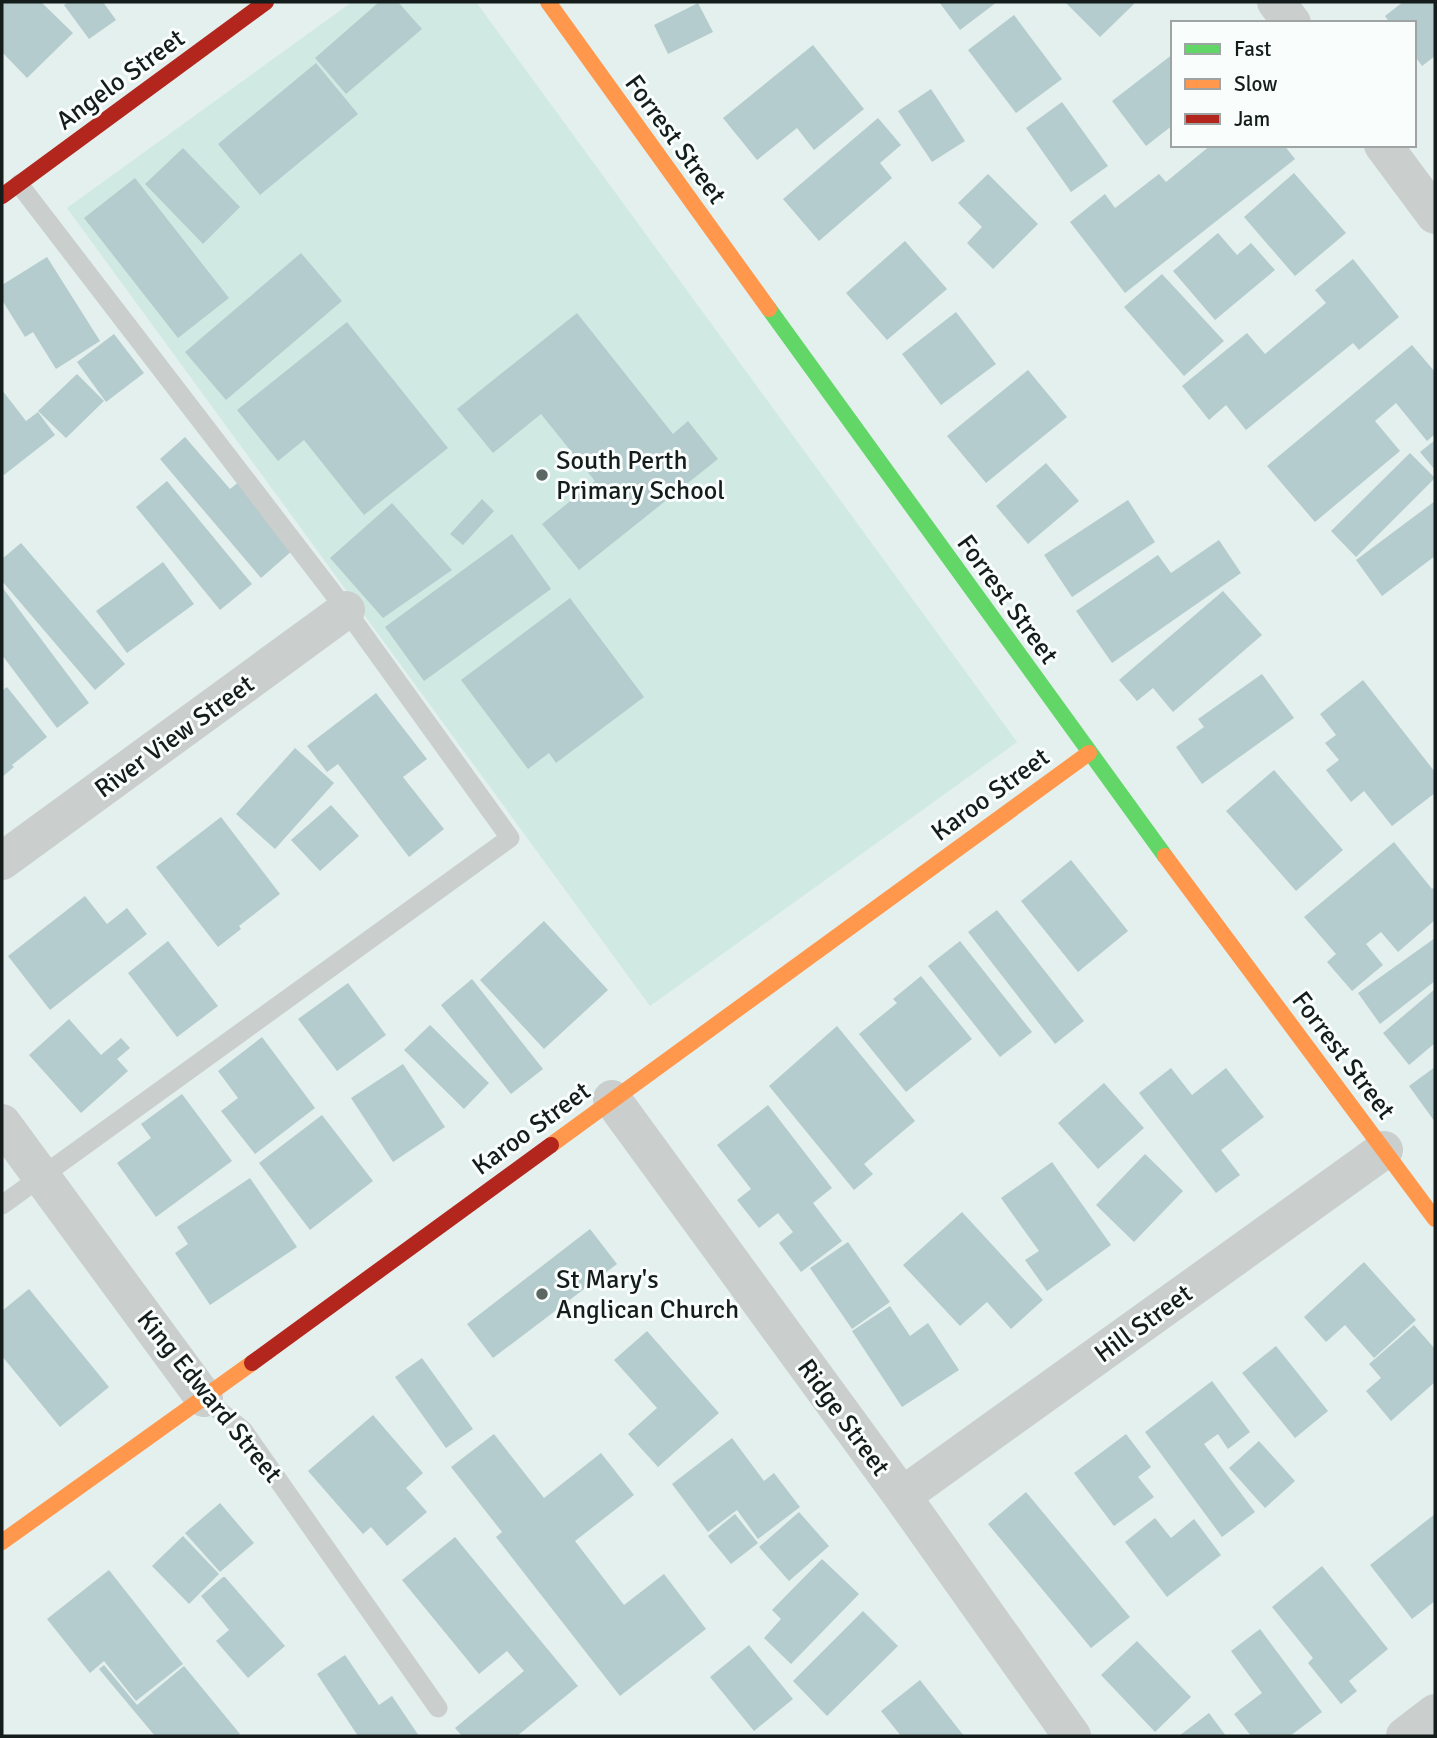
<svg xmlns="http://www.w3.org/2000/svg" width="1437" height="1738" font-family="Signika,sans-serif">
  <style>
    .built { fill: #d0e9e3 }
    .building { fill: #b4cccd }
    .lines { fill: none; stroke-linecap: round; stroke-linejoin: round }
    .lane { stroke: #cacecd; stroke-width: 19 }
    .street { stroke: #cacecd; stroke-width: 38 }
    .fast { stroke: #63d668; stroke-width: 16 }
    .slow { stroke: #ff974d; stroke-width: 16 }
    .jam { stroke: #b3261e; stroke-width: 16 }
    .poi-dot { fill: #5c6764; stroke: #f9fefd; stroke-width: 2.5 }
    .labels { text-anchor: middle; stroke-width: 6; stroke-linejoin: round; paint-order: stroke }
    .street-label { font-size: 26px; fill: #141d1b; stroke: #f9fefd }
    .poi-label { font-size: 26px; fill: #141d1b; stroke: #f9fefd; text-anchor: start }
  </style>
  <rect width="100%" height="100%" fill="#e3f0ed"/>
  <path class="built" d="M352,2H476L1017,742L650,1006L67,208Z"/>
  <path class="building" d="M2,2H41L73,33L27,78L2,52Z
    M68,2H103L116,20L89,39L64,5Z
    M379,2H398L422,29L346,94L315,58Z
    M939,2H997L960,30Z
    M1065,2H1136L1100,37Z
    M1403,2H1435V56L1422,66L1414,55V23H1390L1385,16Z
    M698,3L713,32L668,54L654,25Z
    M1014,15L1062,79L1016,113L968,50Z
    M813,45L864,109L814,150L797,128L757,160L723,118Z
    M1173,54V125L1146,146L1112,101Z
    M316,63L358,114L260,195L218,144Z
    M931,89L965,141L932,162L898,111Z
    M1062,102L1108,166L1071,192L1026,128Z
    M878,118L901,145L880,163L892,178L819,241L783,199Z
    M1211,145H1284L1295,159L1125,293L1070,222L1105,194L1115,208L1159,174L1166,182Z
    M183,148L240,207L203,244L145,184Z
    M1294,173L1346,233L1295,276L1244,217Z
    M988,174L1038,224L993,269L967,243L982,227L958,203Z
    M135,178L229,298L178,338L84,218Z
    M1218,233L1237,255L1251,243L1275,270L1215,320L1173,271Z
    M905,241L947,289L887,340L846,293Z
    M301,253L342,301L226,400L185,352Z
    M47,257L100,341L56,369L33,332L25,337L2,300V285Z
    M1353,259L1399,317L1359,350L1353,343L1246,430L1226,405L1209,420L1182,386L1247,333L1265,354L1326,303L1315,290Z
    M1162,274L1224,341L1184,376L1124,307Z
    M956,312L996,364L941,405L902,354Z
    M577,313L673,434L688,421L718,459L579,570L542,524L595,481L541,414L493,453L457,409Z
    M347,322L448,448L364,515L304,440L278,461L237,410Z
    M114,334L144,373L106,402L77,362Z
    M1412,345L1435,372V434L1427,441L1396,403L1375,421L1400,451L1315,522L1267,466Z
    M1028,370L1067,417L986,483L947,436Z
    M77,374L104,401L66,438L38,411Z
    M2,390L26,421L38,412L55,435L4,475L2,472Z
    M185,437L230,489L245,477L301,543L261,578L160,459Z
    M1435,440V470L1420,452Z
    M1410,453L1435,478L1356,557L1331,531Z
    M1046,463L1079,501L1028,544L996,506Z
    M167,481L252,584L220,610L136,507Z
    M482,499L494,511L463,545L450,534Z
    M1128,500L1155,542L1072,597L1044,555Z
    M1435,501V556L1382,596L1356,560Z
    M392,503L452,570L383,618L330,558Z
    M512,534L551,589L424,681L385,627Z
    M1219,540L1241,573L1112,663L1076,611L1158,555L1171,573Z
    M21,543L125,664L95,690L2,581V559Z
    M163,562L194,604L127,653L96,611Z
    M2,587L89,703L57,728L2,655Z
    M1223,591L1262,635L1173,712L1153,688L1137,701L1119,680Z
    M570,598L644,697L556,763L549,753L528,769L461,680Z
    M1262,674L1294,718L1202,784L1176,747L1204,727L1198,719Z
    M1363,680L1435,772V793L1392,826L1364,791L1351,802L1326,770L1339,760L1325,743L1336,735L1320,714Z
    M7,687L47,737L12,765L14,767L2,777V691Z
    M376,693L427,759L403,777L444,829L409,857L338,764L327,772L307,746Z
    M295,748L334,783L275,849L236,814Z
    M1274,770L1343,850L1296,891L1226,811Z
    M331,805L359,836L320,871L291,840Z
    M221,817L280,894L239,926L241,929L218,947L156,867Z
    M1394,842L1432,889L1435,886V920L1398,952L1381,932L1366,944L1383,965L1352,991L1327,962L1336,954L1304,917Z
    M1071,860L1128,931L1078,972L1021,901Z
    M85,896L107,924L127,908L147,934L50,1010L8,956Z
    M997,910L1084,1021L1055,1044L968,932Z
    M544,921L608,990L544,1049L480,980Z
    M1435,938V981L1380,1024L1358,993Z
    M168,941L218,1006L177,1037L128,973Z
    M960,941L1032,1032L1000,1057L928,966Z
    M921,976L972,1039L906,1092L859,1034L897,1003L893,999Z
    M472,979L543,1069L511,1094L441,1005Z
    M348,983L386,1035L337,1071L298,1019Z
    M1435,989V1043L1409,1065L1383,1033Z
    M69,1019L101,1055L121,1038L130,1048L117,1059L128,1071L81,1113L29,1055Z
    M430,1025L489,1083L464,1109L404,1050Z
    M837,1026L915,1121L864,1164L873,1174L854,1190L769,1086Z
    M262,1037L315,1108L255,1154L221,1111L238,1098L218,1071Z
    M403,1064L445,1127L393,1162L351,1098Z
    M1435,1067V1122L1409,1086Z
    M1171,1068L1192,1095L1226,1068L1264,1117L1221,1150L1240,1175L1216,1193L1139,1093Z
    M1104,1083L1144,1128L1098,1169L1058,1123Z
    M182,1094L232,1161L156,1217L117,1163L151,1138L141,1124Z
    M768,1105L832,1188L813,1203L842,1241L801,1272L779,1243L793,1232L778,1213L759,1228L737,1200L751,1189L717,1145Z
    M322,1115L373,1181L310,1230L259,1163Z
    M1145,1154L1183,1191L1134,1242L1096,1205Z
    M1052,1162L1111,1245L1047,1291L1025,1260L1039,1251L1001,1198Z
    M250,1178L297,1247L210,1305L175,1253L188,1244L177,1227Z
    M962,1212L1043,1300L1011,1329L987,1302L960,1326L903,1265Z
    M590,1229L617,1264L493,1358L467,1324Z
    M848,1242L890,1302L852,1329L810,1268Z
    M1364,1262L1416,1320L1374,1358L1345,1325L1326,1342L1304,1317Z
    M29,1289L109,1387L60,1427L2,1356V1311Z
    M890,1306L910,1336L928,1323L959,1370L902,1407L852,1331Z
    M1414,1325L1435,1349V1382L1391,1421L1366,1391L1381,1378L1369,1364Z
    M647,1331L719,1413L658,1467L628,1434L657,1408L614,1360Z
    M1276,1346L1328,1411L1295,1438L1242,1373Z
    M422,1358L473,1429L446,1448L395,1377Z
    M1212,1381L1250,1432L1228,1449L1218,1434L1204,1444L1255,1512L1222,1537L1145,1432Z
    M373,1415L423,1473L406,1488L427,1512L387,1546L371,1527L363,1534L308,1471Z
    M494,1434L544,1498L601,1453L634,1495L575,1541L624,1605L664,1574L706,1629L620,1696L496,1537L502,1532L451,1467Z
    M1126,1434L1151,1467L1138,1477L1154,1497L1114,1526L1074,1473Z
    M732,1438L764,1481L774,1473L800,1507L758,1539L737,1510L708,1532L672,1484Z
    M1259,1441L1295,1481L1265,1508L1229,1468Z
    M1026,1492L1130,1617L1091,1648L988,1524Z
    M220,1503L254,1543L220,1572L185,1533Z
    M799,1512L829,1546L789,1581L759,1547Z
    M735,1514L758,1543L731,1564L708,1536Z
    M1435,1514V1601L1412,1619L1370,1565Z
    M1155,1518L1171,1538L1194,1519L1221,1555L1167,1597L1125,1542Z
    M183,1536L219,1574L189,1604L152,1566Z
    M455,1537L578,1686L517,1736H462L455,1728L524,1671L507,1651L479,1674L402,1580Z
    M822,1559L859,1594L791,1664L764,1638L781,1619L772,1610Z
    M1322,1566L1388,1649L1349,1681L1357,1691L1341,1704L1308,1663L1313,1658L1272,1607Z
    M109,1570L183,1664L136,1701L104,1661L90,1673L47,1619Z
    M223,1577H225L285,1646L248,1678L216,1641L229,1630L201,1596Z
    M863,1611L898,1646L827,1716L793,1681Z
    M1260,1629L1322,1712L1290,1736H1251L1234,1714L1262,1693L1231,1651Z
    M1137,1641L1191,1697L1155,1732L1101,1675Z
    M749,1645L793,1699L754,1731L710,1677Z
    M345,1655L379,1705L392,1696L419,1736H358L317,1674Z
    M104,1665L137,1705L184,1666L240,1734L238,1736H155L99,1669Z
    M920,1680L964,1736H901L881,1711Z
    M1209,1713L1226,1736H1179Z"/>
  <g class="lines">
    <path class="lane" d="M2,1205L510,838L346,610L19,184
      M204,1398L243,1430L438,1708"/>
    <path class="street" d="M1276,2L1292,23
      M1383,145L1435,215
      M2,861L346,610
      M612,1099L902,1496L1072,1736
      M2,1123L204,1398
      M902,1496L1384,1150
      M1405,1736L1435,1713"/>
    <path class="fast" d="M769,309L1165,856"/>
    <path class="slow" d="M548,2L769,309
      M1165,856L1435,1219
      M551,1145L1089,753
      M2,1542L252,1363"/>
    <path class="jam" d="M2,196L266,2
      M252,1363L551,1145"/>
  </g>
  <g class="poi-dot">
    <circle cx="542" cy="475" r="7"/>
    <circle cx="542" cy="1294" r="7"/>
  </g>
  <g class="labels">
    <g class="street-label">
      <text transform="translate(120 79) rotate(-36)" y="9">Angelo Street</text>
      <text transform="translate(676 139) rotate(54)" y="9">Forrest Street</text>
      <text transform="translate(1008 599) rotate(54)" y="9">Forrest Street</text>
      <text transform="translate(174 736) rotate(-36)" y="9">River View Street</text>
      <text transform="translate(990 794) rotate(-36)" y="9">Karoo Street</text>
      <text transform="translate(1344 1055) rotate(53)" y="9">Forrest Street</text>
      <text transform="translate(531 1128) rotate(-36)" y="9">Karoo Street</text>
      <text transform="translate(1143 1323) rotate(-36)" y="9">Hill Street</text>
      <text transform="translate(210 1396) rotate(51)" y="9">King Edward Street</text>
      <text transform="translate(844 1417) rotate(54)" y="9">Ridge Street</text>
    </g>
    <g class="poi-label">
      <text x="556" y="469">South Perth<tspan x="556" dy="30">Primary School</tspan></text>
      <text x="556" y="1288">St Mary's<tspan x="556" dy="30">Anglican Church</tspan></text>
    </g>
  </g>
  <rect width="1437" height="1738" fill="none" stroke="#141d1b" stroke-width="7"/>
  <rect x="1171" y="21" width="245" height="126" fill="#f9fefd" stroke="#9da4a3" stroke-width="2"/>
  <rect x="1185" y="44" width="35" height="10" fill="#63d668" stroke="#9da4a3" stroke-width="2"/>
  <text x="1234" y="56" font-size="21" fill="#141d1b">Fast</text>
  <rect x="1185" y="79" width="35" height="10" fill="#ff974d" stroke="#9da4a3" stroke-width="2"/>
  <text x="1234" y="91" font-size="21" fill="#141d1b">Slow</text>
  <rect x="1185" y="114" width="35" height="10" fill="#b3261e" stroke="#9da4a3" stroke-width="2"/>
  <text x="1234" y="126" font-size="21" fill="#141d1b">Jam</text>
</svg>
